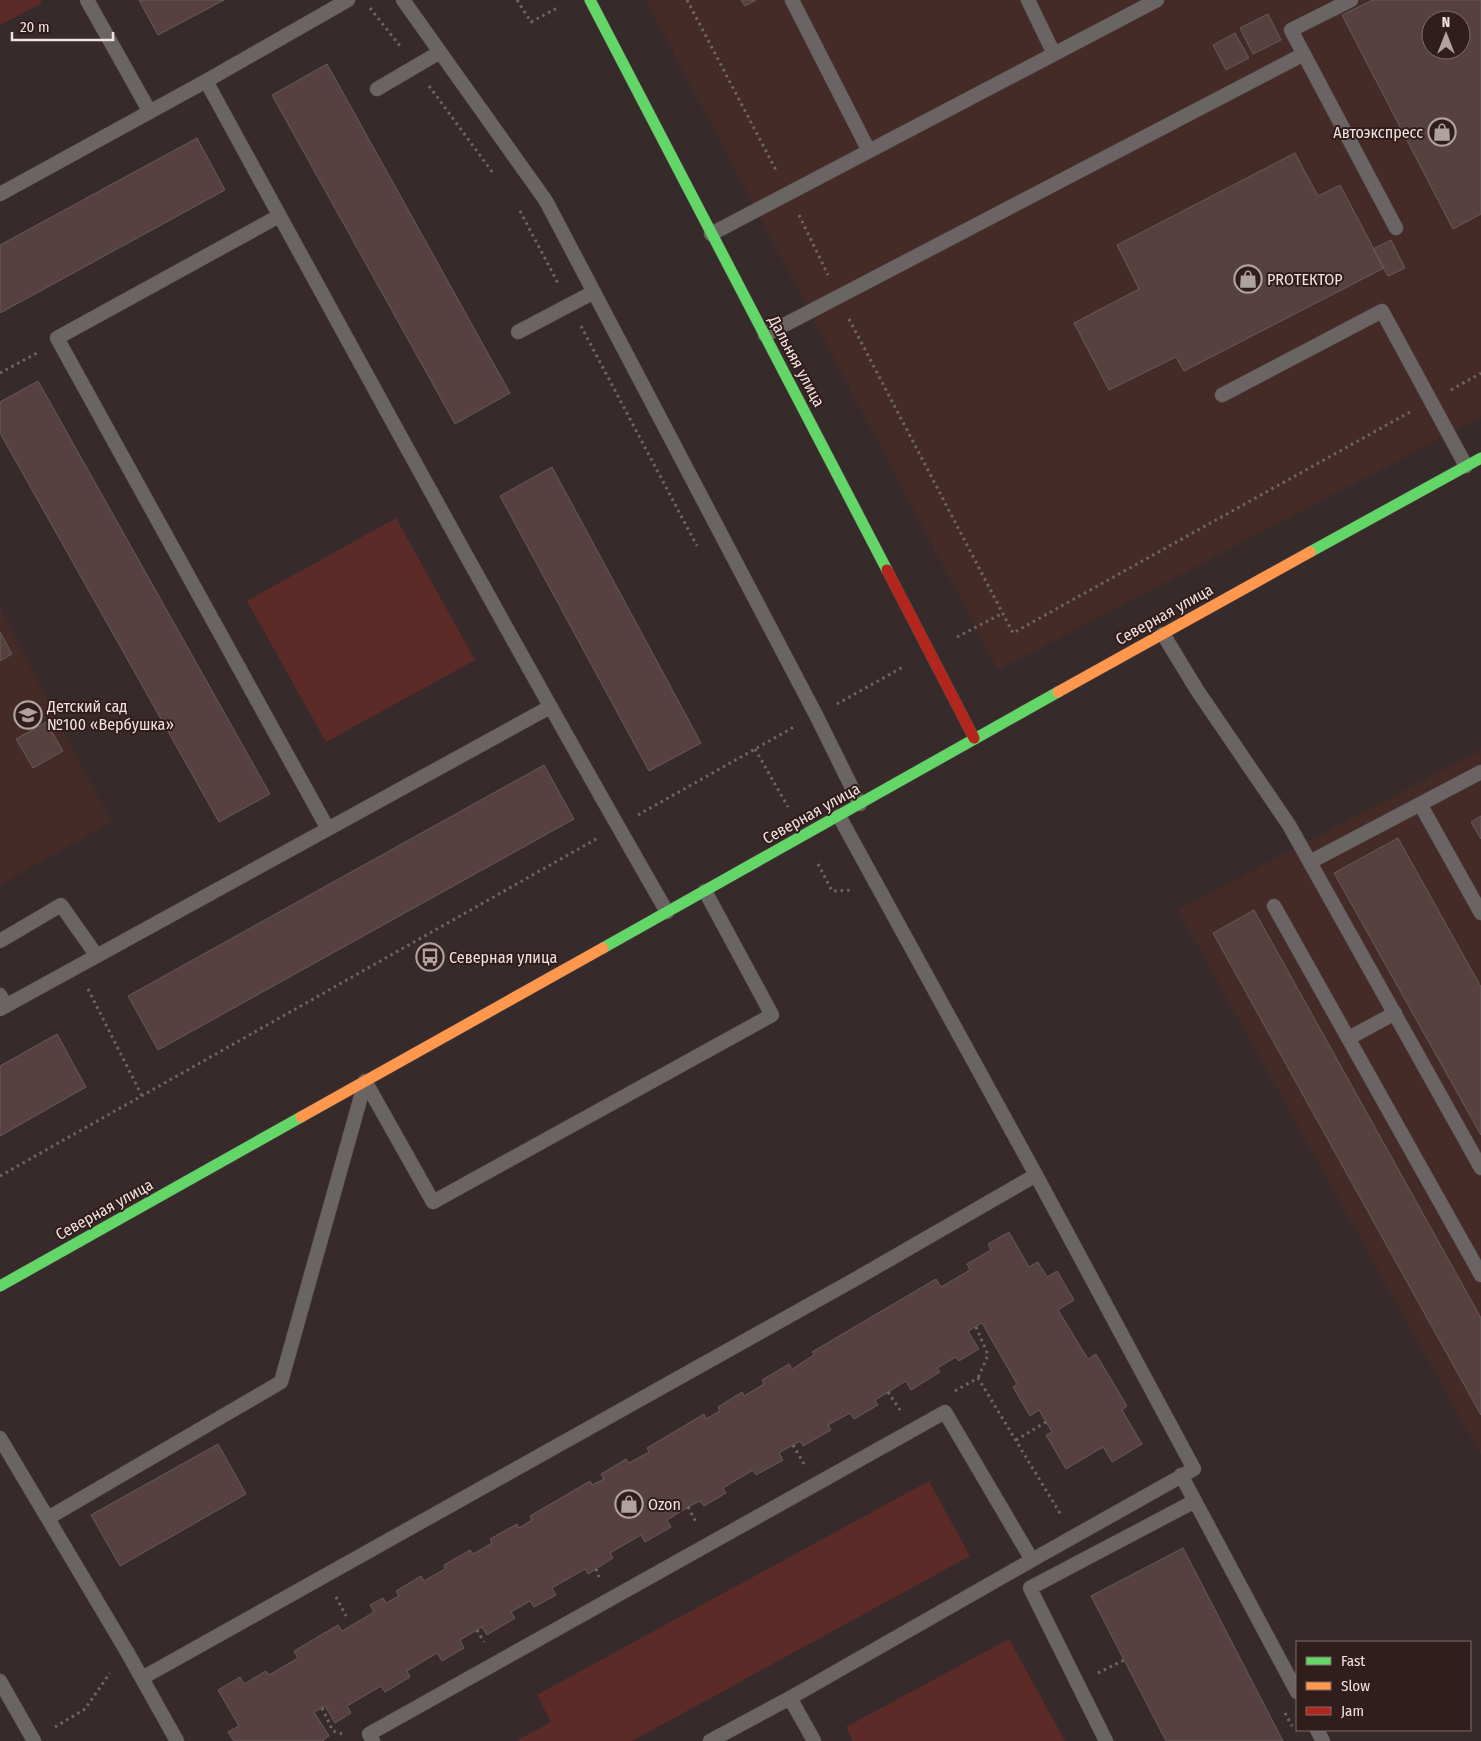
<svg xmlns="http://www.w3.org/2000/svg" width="1481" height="1741" font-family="'Fira Sans Condensed',sans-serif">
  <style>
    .built { fill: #442b28; fill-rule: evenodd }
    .green { fill: #5c2b27 }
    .building { fill: #574140; stroke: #655b5a; fill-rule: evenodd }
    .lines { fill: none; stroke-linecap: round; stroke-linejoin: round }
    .lane-casing { stroke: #534948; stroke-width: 15 }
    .fast-casing { stroke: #534948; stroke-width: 12 }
    .slow-casing { stroke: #534948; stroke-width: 12 }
    .jam-casing { stroke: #534948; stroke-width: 12 }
    .path { stroke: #6c6666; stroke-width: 3; stroke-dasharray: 2.5 4; stroke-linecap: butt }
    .lane { stroke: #6a6564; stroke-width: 14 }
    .fast { stroke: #63d668; stroke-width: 11 }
    .slow { stroke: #ff974d; stroke-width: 11 }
    .jam { stroke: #b3261e; stroke-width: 11 }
    .labels { text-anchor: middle; stroke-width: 4; stroke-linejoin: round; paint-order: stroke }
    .poi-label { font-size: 16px; fill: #f0e2e1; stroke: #311d1b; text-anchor: start }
    .street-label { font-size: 16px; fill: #f0e2e1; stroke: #311d1b }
  </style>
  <rect width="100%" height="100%" fill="#362b2a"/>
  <path class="built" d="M646,0H1481V417L998,670ZM1431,20H1461V50H1431Z
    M0,608L111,822L0,885Z
    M1481,750V1455L1178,910Z"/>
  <path class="green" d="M0,0H40L42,3L0,25Z
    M396,518L475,660L326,742L247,601Z
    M929,1481L970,1556L632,1741H516L551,1722L537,1695Z
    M1009,1639L1065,1741H853L846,1727Z"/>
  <path class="building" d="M139,0H224L158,35Z
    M741,0H756L745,6Z
    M1373,0H1481V214L1453,229L1342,15ZM1431,20H1461V50H1431Z
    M1268,14L1281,40L1253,54L1240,28Z
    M1235,33L1249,58L1226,70L1213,45Z
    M327,64L510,393L455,424L272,95Z
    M197,138L225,190L0,313V245Z
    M1295,153L1318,196L1340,185L1384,268L1184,371L1176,357L1109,390L1074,323L1139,289L1117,245Z
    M1391,240L1405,268L1388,276L1373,249Z
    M38,381L270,794L219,822L0,433V402Z
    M552,467L701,743L649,771L500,496Z
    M0,632L12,654L0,661Z
    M46,722L63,751L33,768L16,739Z
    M544,765L574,819L158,1050L128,996Z
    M1481,816V839L1471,822Z
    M1398,838L1481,987V1135L1334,873Z
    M1254,910L1481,1318V1415L1213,933Z
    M57,1034L86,1087L0,1136V1066Z
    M1009,1232L1029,1267L1038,1262L1047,1277L1057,1271L1074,1300L1058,1310L1088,1359L1096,1354L1127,1406L1122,1410L1142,1444L1112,1462L1103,1447L1066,1469L1046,1435L1052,1432L1046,1422L1039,1410L1030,1416L1013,1387L1017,1384L982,1323L968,1331L979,1349L959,1361L956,1357L937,1368L940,1372L911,1390L906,1381L875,1400L878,1405L854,1419L850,1413L828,1425L831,1430L803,1446L800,1441L779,1453L783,1460L756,1475L753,1470L723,1488L726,1493L704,1506L700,1501L688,1507L667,1520L671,1527L645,1542L641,1535L610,1553L613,1558L588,1574L585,1569L552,1588L556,1595L534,1607L530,1601L511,1612L515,1618L487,1635L482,1627L477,1630L460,1640L464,1648L442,1661L437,1653L407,1671L410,1677L385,1692L381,1686L347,1706L351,1713L335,1723L325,1706L314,1712L329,1736L323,1740L324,1741H234L228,1732L239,1726L218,1690L240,1677L244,1684L266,1671L269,1675L298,1658L294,1651L338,1625L342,1631L374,1612L370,1605L383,1598L386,1603L399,1596L396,1591L421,1576L424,1581L445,1569L444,1565L470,1550L473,1554L492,1543L490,1539L517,1524L519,1528L532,1520L530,1516L590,1481L592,1485L604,1479L601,1474L626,1459L629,1463L649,1452L647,1448L704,1414L706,1419L720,1411L718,1407L742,1392L744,1396L764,1384L762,1380L789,1364L792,1369L814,1355L812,1352L936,1279L941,1287L970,1270L967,1264L991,1250L988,1244Z
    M218,1444L246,1494L120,1566L91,1515Z
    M1183,1548L1283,1741H1166L1091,1596Z"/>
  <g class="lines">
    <g class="lane-casing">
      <path id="lane" d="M87,0L150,112
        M403,0L546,201L816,715L860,804
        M792,0L869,151
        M1028,0L1054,54
        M1351,0L1291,30L1396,228
        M206,81C358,359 509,637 667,912
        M377,89L440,52
        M0,194L206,81L348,0
        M279,216L57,338L328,829
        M711,234L1157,0
        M518,332L594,292
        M765,335L1304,54
        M1222,395L1382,311L1466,466
        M1163,634L1197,690L1289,825L1481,1168
        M1420,804L1481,913
        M1310,862L1481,772
        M1274,906L1481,1275
        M0,941L61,905L97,956
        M0,995L6,1006
        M0,1009L550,707
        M1349,1038L1395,1013
        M365,1081L433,1202L772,1015L705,891
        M0,1438L126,1650L177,1741
        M1181,1475L1297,1692
        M48,1518L281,1382L365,1082
        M142,1678L859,1277L1036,1175L839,816
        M0,1681L34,1741
        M790,1698L814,1741
        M1317,1730L1323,1741
        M373,1741L369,1734L945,1412L1032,1560L1194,1469L1036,1175
        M710,1741L790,1698L1032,1560
        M1106,1741L1030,1588L1195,1501"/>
    </g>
    <g class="fast-casing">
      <path id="fast" d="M590,0L887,570
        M1310,552L1481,458
        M603,948L1058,692
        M0,1286L301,1117"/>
    </g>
    <g class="slow-casing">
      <path id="slow" d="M1058,692L1310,552
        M301,1117L603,948"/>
    </g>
    <g class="jam-casing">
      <path id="jam" d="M887,570L974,738"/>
    </g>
    <path class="path" d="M517,0L531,22L559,7
      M687,0L777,172
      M370,8L400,46
      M429,86L493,173
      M520,211L558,283
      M799,215L828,275
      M849,319L1013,633L1410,412
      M581,326L697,546
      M0,373L37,353
      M1451,390L1481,373
      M957,637L1003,613
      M837,704L903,667
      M755,749L788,807
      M638,815L794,727
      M818,864L832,891L853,890
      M88,989L142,1096
      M0,1176L598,838
      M976,1327L988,1355L978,1378
      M955,1391L978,1378L1061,1515
      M888,1392L900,1410
      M1016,1440L1046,1422
      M793,1445L804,1464
      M688,1507L697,1524
      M596,1569L599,1577
      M336,1597L346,1616
      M477,1630L484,1642
      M1098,1673L1124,1660
      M322,1708L333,1731L346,1735
      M1285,1713L1292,1726
      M55,1727L85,1709L110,1673"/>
    <use href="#lane" class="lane"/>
    <use href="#fast" class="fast"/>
    <use href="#slow" class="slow"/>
    <use href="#jam" class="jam"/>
  </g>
  <defs>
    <g id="shop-ring" transform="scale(1.4375)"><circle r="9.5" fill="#311d1b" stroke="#afa2a1" stroke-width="1.5"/><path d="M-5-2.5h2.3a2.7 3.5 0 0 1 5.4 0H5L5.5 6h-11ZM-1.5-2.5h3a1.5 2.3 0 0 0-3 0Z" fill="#afa2a1"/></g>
    <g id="school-ring" transform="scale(1.4375)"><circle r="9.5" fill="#311d1b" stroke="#afa2a1" stroke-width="1.5"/><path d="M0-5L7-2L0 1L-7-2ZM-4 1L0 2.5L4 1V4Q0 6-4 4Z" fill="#afa2a1"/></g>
    <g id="bus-ring" transform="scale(1.4375)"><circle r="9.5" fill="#311d1b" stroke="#afa2a1" stroke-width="1.5"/><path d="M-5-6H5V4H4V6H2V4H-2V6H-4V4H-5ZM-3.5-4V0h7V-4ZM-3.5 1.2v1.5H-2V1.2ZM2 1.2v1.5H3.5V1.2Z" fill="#afa2a1"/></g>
  </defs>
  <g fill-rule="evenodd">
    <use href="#shop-ring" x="1442" y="132"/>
    <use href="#shop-ring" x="1248" y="279"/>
    <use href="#school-ring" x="28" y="715"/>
    <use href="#bus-ring" x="430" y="957"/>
    <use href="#shop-ring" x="629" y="1504"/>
  </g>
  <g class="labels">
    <g class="poi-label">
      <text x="1423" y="138" text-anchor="end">Автоэкспресс</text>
      <text x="1267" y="285">PROТЕКТОР</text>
      <text x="47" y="712">Детский сад<tspan x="47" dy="18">№100 «Вербушка»</tspan></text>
      <text x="449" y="963">Северная улица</text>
      <text x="648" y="1510">Ozon</text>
    </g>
    <g class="street-label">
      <text transform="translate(797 361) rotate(62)" y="6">Дальняя улица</text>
      <text transform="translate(1164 614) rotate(-29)" y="6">Северная улица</text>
      <text transform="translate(811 813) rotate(-29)" y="6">Северная улица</text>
      <text transform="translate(104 1209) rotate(-29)" y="6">Северная улица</text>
    </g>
  </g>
  <rect x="1296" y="1641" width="175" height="90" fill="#311d1b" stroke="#7d6c6a"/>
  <rect x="1306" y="1657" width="25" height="8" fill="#63d668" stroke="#7d6c6a"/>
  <text x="1341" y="1666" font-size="15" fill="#f0e2e1">Fast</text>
  <rect x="1306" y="1682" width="25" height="8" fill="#ff974d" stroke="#7d6c6a"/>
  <text x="1341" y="1691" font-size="15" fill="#f0e2e1">Slow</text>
  <rect x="1306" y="1707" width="25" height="8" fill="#b3261e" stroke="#7d6c6a"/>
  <text x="1341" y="1716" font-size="15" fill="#f0e2e1">Jam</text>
  <g transform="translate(1446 35)"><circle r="24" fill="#311d1b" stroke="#7d6c6a"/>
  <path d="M0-4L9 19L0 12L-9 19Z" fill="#afa2a1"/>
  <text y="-8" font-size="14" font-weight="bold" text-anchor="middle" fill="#f0e2e1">N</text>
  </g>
  <path d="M12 32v8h101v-8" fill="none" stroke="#f0e2e1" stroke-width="2.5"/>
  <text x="20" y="32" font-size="15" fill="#f0e2e1" stroke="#311d1b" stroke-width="4" paint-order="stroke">20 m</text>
</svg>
